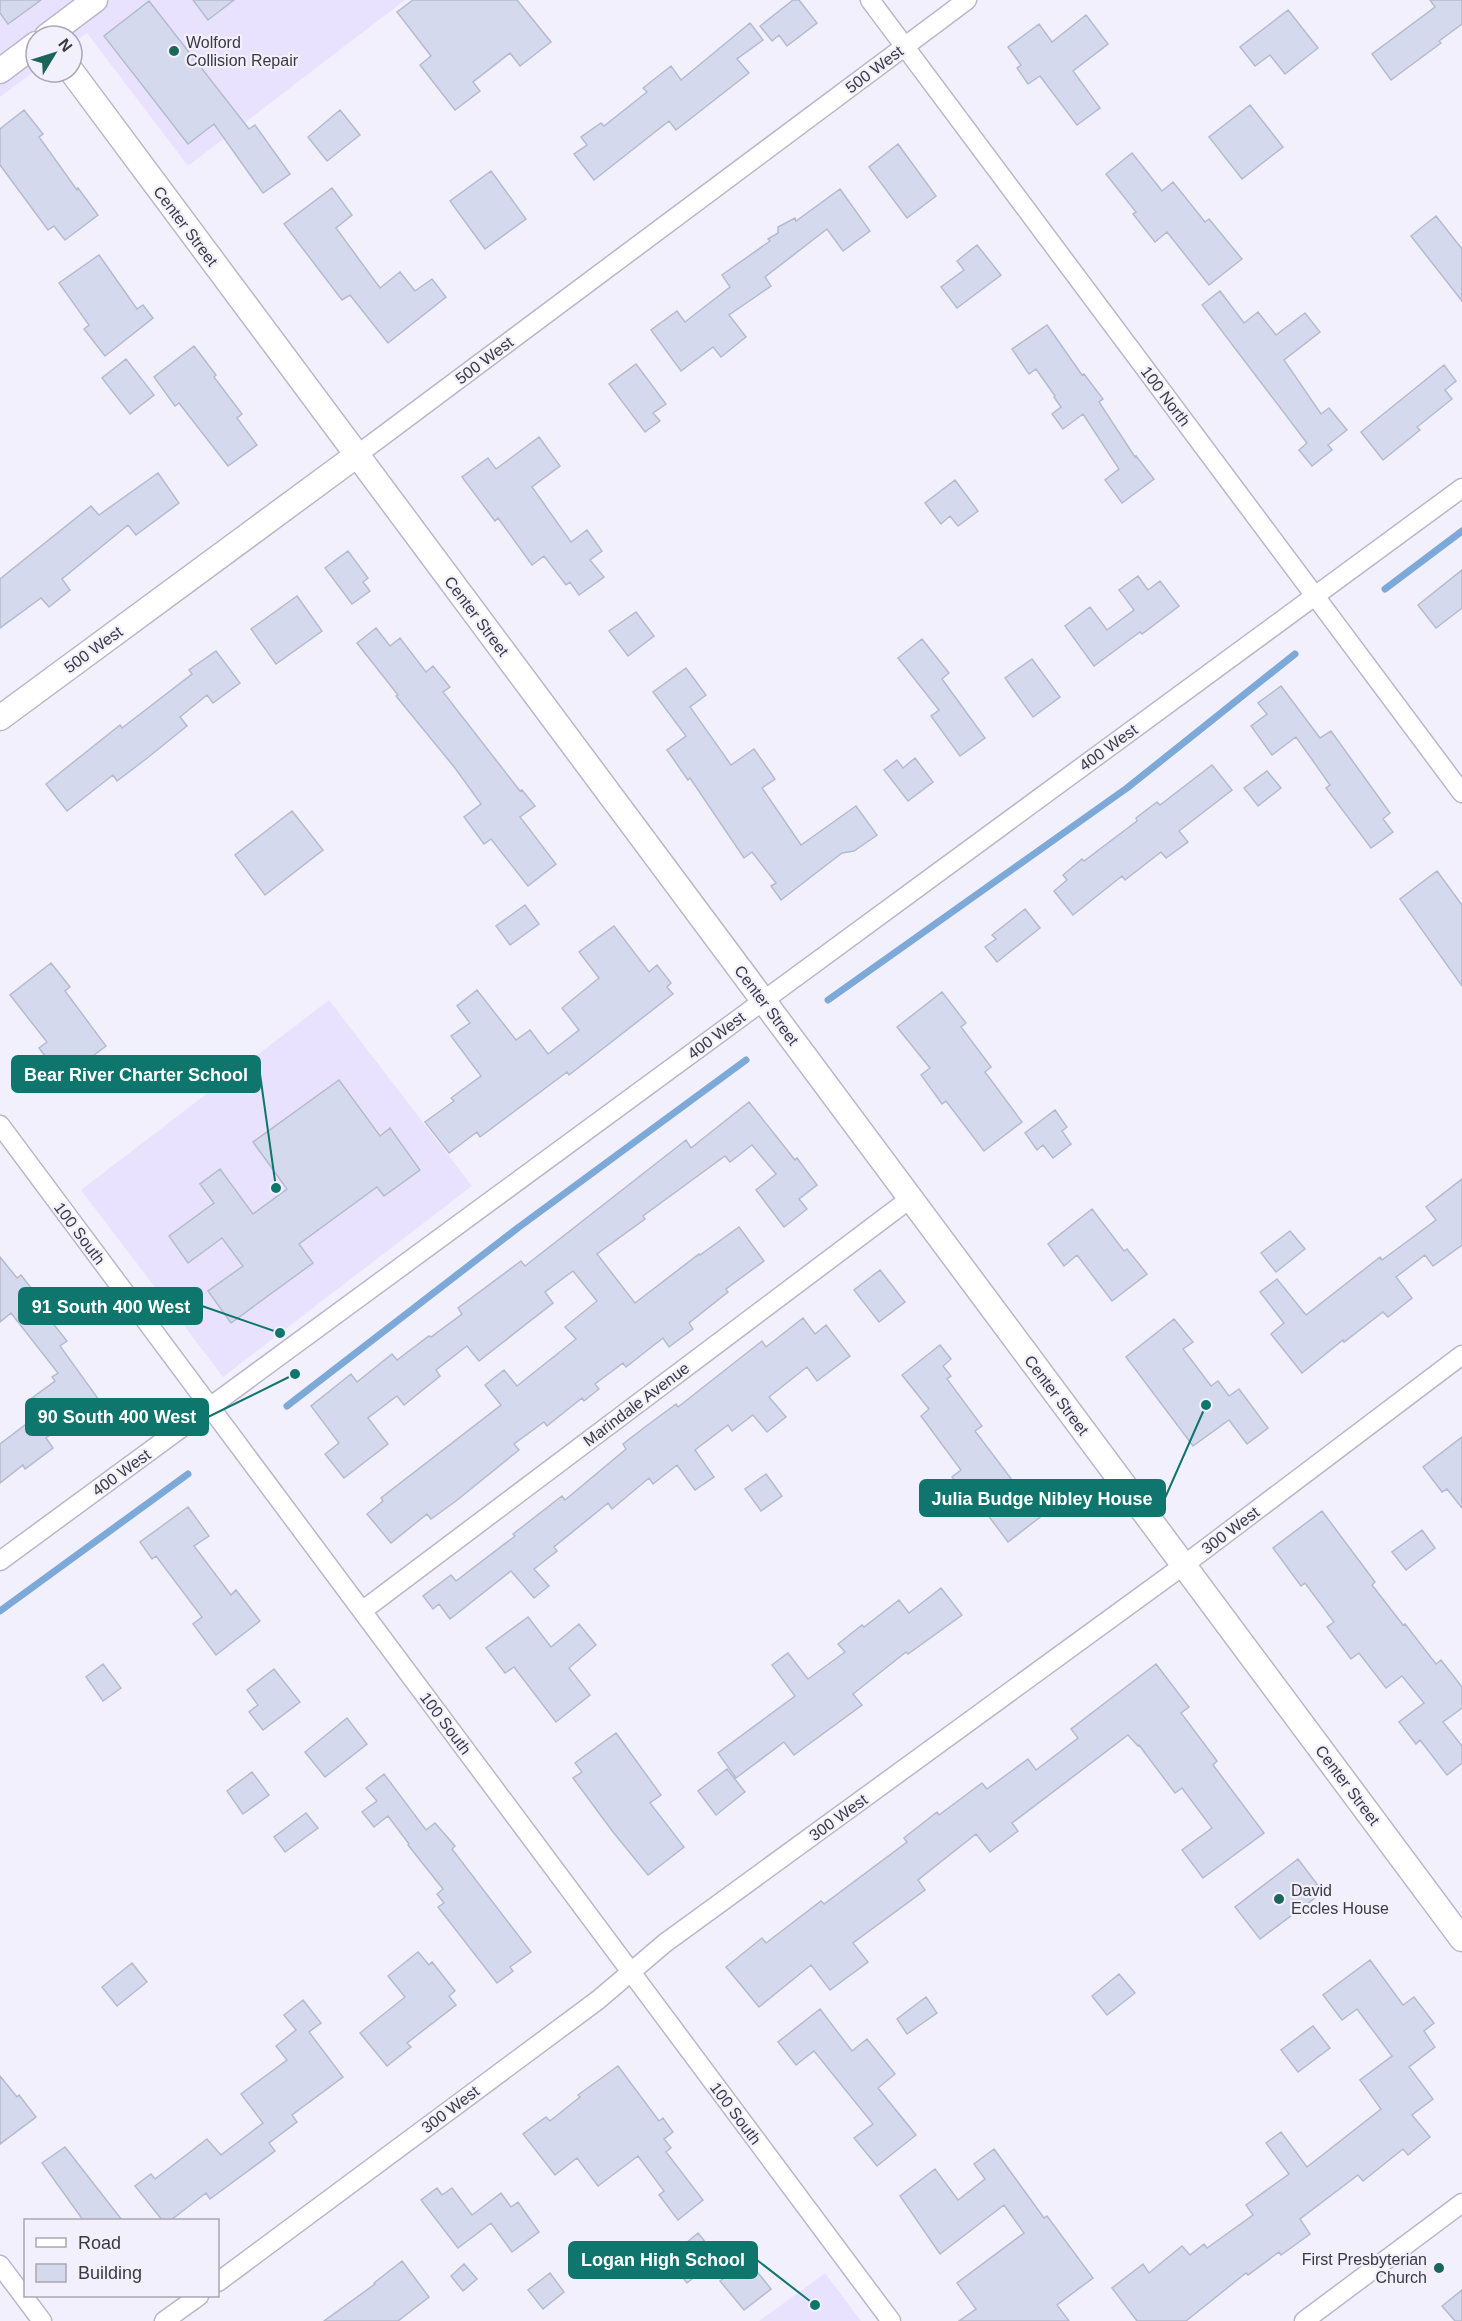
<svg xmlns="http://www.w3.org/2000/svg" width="1462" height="2321" font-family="Arial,sans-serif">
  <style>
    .built { fill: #e9e2fe }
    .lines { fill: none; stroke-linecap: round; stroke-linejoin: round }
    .stream { stroke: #7da9d9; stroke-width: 7 }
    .building { fill: #d4d9ee; stroke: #b5bbcf; stroke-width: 1.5 }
    .street-casing { stroke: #bbb7cb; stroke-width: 21 }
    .secondary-casing { stroke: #bbb7cb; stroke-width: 27 }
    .street { stroke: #fff; stroke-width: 18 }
    .secondary { stroke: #fff; stroke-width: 24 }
    .poi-dot { fill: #1b655d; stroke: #f2f0fc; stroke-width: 2 }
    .labels { text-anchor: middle; stroke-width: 4.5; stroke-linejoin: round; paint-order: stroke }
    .poi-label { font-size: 16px; fill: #3b3941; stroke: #f2f0fc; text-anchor: start }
    .street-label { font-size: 16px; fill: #3b3941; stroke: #f2f0fc }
    .leader { fill: none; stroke: #0f766e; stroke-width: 2 }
    .callout-dot { fill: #0f766e; stroke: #f2f0fc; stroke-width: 2 }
    .callout { fill: #0f766e; stroke: #0f766e; stroke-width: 2 }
    .callout-label { font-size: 18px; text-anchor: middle; font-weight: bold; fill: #fff }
  </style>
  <rect width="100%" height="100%" fill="#f2f0fc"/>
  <path class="built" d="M0,0H405L188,166L87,33L72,44V36H36V70L0,97Z
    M329,1000L472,1186L223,1377L81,1190Z
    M825,2273L861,2321H759L802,2290Z"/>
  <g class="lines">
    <path class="stream" d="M1385,589L1462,531
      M828,1000L1127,788L1295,654
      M287,1406L519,1227L746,1060
      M0,1611L188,1474"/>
  </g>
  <path class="building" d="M0,0H41L8,24L0,13Z
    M193,0H234L208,20Z
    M413,0H517L551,42L520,66L510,53L473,82L480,91L455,110L420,65L431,56L397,12Z
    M793,0H799L817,23L787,46L779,35L772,41L760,26Z
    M1430,0H1462V24L1439,41L1441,43L1391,80L1372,54L1435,7Z
    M149,1L249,129L255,125L290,174L263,193L214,124L188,144L104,36Z
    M1288,10L1318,48L1285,74L1270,55L1255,66L1240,47Z
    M1086,15L1108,44L1073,71L1100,108L1077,125L1040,76L1028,84L1017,68L1021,65L1008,47L1039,24L1052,42Z
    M750,23L763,40L737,59L749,73L676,130L669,121L594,180L574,154L587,145L581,137L601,123L604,126L647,92L643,88L671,66L681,80Z
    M1250,105L1283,147L1242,179L1209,137Z
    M24,110L43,134L39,137L77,190L78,188L98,215L65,240L54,226L48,230L0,165V129Z
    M340,110L360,135L327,161L308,137Z
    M898,144L936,196L907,218L869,167Z
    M1132,153L1162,191L1173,182L1205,222L1209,219L1242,259L1209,285L1167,232L1155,242L1133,214L1136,212L1106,174Z
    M491,171L526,219L485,249L450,201Z
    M332,188L352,215L336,228L380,288L400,272L415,291L432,279L446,297L388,343L350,295L342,300L284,224Z
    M840,189L870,231L843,251L827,229L765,277L771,286L729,315L746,337L721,357L713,347L681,371L651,330L677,311L685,322L730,287L722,275L770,241L768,239L778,233V227L795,218L796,221Z
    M1436,216L1462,249V301L1411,236Z
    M977,245L1001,275L957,308L941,287L964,270L957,261Z
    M99,255L137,309L143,305L153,318L105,356L84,329L89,325L59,283Z
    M1220,291L1244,323L1258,312L1276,335L1305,313L1320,332L1284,360L1321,414L1329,408L1347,430L1328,445L1332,450L1312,466L1299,450L1307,443L1202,305Z
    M1047,325L1082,375L1084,374L1103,399L1099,402L1135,457L1136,456L1154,479L1122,503L1105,480L1119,469L1083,414L1063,429L1052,414L1061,407L1054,397L1055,396L1036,369L1029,374L1012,349Z
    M194,346L216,375L214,377L242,414L237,418L257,445L228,466L179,403L175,406L154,377Z
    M126,359L154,395L130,414L102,378Z
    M636,364L666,404L653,413L660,421L645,432L609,384Z
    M1444,365L1456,381L1445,390L1452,399L1417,427L1420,430L1383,460L1361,432Z
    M539,437L560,466L532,487L571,542L587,530L602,551L590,560L604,577L579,595L570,582L566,585L544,556L532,565L498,518L495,521L462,477L488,458L496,469Z
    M158,473L179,503L136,535L128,525L62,579L70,590L49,607L41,598L0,628V579L91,506L99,515Z
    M955,480L978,511L958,526L950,516L941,524L925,503Z
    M348,551L368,578L363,582L370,591L352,604L325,568Z
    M1462,570V608L1436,628L1418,605Z
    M1138,576L1148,590L1160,581L1179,606L1142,634L1140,632L1094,666L1065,626L1090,607L1107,630L1134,610L1119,590Z
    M297,596L322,631L276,664L251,629Z
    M636,612L654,636L628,656L609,631Z
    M376,628L390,646L400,638L426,672L433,666L450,687L443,692L520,791L522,790L535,806L520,817L556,864L528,886L491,839L484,844L464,817L481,804L455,768L396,696L398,695L357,643Z
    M922,639L949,673L942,679L985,738L960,756L931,716L939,710L898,658Z
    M216,651L240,683L213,703L207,695L180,717L187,726L146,759L117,781L113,775L67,811L46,784L120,725L122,728L192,674L189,670Z
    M1032,659L1060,697L1033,717L1005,678Z
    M686,668L706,695L690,707L731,765L754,749L775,779L762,788L801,845L856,806L877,835L854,851L842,853L781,900L771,886L776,883L752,852L744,858L690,778L688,780L667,750L686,736L653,692Z
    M1281,686L1320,738L1331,731L1390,813L1383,819L1393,832L1371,848L1326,788L1330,785L1296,737L1272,755L1251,726L1267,714L1258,703Z
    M915,758L933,782L908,801L884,770L897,760L903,768Z
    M1212,765L1232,790L1179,831L1188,842L1166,858L1161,852L1125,880L1122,876L1073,915L1054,891L1067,880L1063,875L1082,859L1084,861L1137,821L1136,818L1157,802L1160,805Z
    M1267,771L1281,788L1258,806L1244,788Z
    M292,811L323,850L265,895L235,855Z
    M1437,871L1462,905V986L1400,899Z
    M525,905L539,924L510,945L496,926Z
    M1025,909L1040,928L997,962L985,947L996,939L992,935Z
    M614,926L649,972L657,965L671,983L667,987L673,994L569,1075L567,1072L480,1137L477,1132L449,1153L425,1122L454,1101L451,1098L481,1076L451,1036L470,1023L457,1006L477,990L516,1040L530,1030L548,1054L579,1030L562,1008L599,978L579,952Z
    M51,963L70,987L65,991L106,1046L62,1079L39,1048L47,1042L10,995Z
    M942,992L966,1023L961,1027L991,1067L985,1072L1022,1122L984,1151L946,1101L942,1104L921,1075L930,1068L897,1027Z
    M339,1080L380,1136L390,1128L420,1170L384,1196L377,1187L299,1244L313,1263L231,1323L208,1291L243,1266L222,1238L188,1263L169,1236L214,1203L200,1184L220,1169L253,1214L287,1189L253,1142Z
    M749,1102L795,1160L797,1158L817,1185L799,1199L807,1209L784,1227L756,1190L776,1174L752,1145L730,1162L725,1156L643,1216L645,1219L597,1254L635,1303L699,1254L700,1255L739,1227L764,1261L726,1289L728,1292L689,1323L693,1329L669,1347L663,1338L626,1367L623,1363L595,1384L599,1389L584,1401L582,1398L547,1426L544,1422L514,1444L519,1450L456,1501L431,1519L427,1514L391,1543L367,1514L383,1501L381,1498L501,1405L485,1385L504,1370L517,1386L576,1339L565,1327L597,1301L573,1271L545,1292L553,1303L479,1361L467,1346L436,1370L440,1376L404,1405L397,1396L368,1418L388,1444L344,1478L325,1454L339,1443L311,1406L351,1374L357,1382L392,1354L397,1360L429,1336L431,1337L462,1314L458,1308L521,1261L525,1266L686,1140L691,1148Z
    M1055,1110L1067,1127L1062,1131L1071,1144L1053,1158L1043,1145L1037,1150L1025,1133Z
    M1462,1179V1245L1433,1266L1425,1255L1396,1277L1412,1298L1388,1317L1383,1312L1344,1342L1343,1340L1302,1373L1271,1334L1284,1323L1260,1292L1277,1279L1306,1315L1380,1257L1382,1260L1436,1220L1426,1207Z
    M1092,1209L1124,1251L1127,1249L1147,1274L1112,1301L1077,1255L1064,1266L1048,1244Z
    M1290,1231L1305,1249L1276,1272L1261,1253Z
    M0,1257L17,1278L21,1275L36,1294L32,1297L67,1341L60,1346L99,1400L46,1438L53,1448L25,1469L23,1465L0,1483V1444L38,1415L28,1401L55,1381L52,1377L58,1373L11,1313L0,1322Z
    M880,1270L905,1302L879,1322L854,1290Z
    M803,1318L815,1334L826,1325L850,1356L817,1381L807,1367L769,1397L786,1417L767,1432L753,1415L732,1431L728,1425L695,1450L714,1477L695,1490L677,1465L653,1484L649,1478L612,1509L608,1503L554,1547L557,1551L534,1569L549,1586L534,1598L511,1571L450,1619L439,1604L433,1609L423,1596L451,1575L456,1581L515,1536L513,1534L562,1496L565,1500L626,1449L623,1444L645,1427L676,1404L678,1407L762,1341L766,1347Z
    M1174,1319L1193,1342L1183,1349L1211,1386L1218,1381L1229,1396L1239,1389L1268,1428L1247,1444L1229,1420L1193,1446L1126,1357Z
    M940,1345L951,1359L943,1366L951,1376L947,1379L982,1426L975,1431L1015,1484L1019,1481L1044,1514L1008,1542L978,1502L974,1506L952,1477L961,1470L921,1416L929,1409L902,1375Z
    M1462,1437V1508L1447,1489L1442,1492L1423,1467Z
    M766,1474L782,1496L761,1511L745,1489Z
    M188,1507L209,1536L194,1546L231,1595L236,1590L260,1621L216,1655L193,1624L202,1617L156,1556L152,1559L140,1542Z
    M1322,1511L1375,1582L1372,1585L1403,1625L1405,1624L1436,1664L1441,1660L1462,1687V1708L1443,1722L1462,1746V1763L1447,1775L1420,1740L1416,1744L1399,1722L1424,1703L1402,1676L1386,1688L1359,1653L1351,1659L1327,1627L1334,1622L1305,1583L1301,1586L1273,1548Z
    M1422,1530L1435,1548L1406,1570L1392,1552Z
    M941,1588L962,1615L908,1654L906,1652L853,1694L862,1705L794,1755L784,1742L736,1778L718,1753L795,1696L772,1665L788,1653L808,1679L845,1652L838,1644L862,1625L864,1627L899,1600L909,1613Z
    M528,1617L551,1647L579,1624L596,1645L569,1668L590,1695L556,1722L514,1667L505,1673L486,1648Z
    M103,1664L121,1688L103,1701L86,1677Z
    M1156,1664L1189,1707L1181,1713L1217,1761L1213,1765L1264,1833L1203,1878L1182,1850L1212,1828L1182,1788L1175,1793L1139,1745L1138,1746L1128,1735L1012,1823L1018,1831L990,1852L976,1834L918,1880L925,1890L853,1943L868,1962L830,1990L811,1965L759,2007L726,1967L762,1938L766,1943L821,1901L824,1904L907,1842L904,1838L937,1812L939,1815L982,1783L987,1789L1028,1759L1036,1770L1078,1738L1071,1729Z
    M274,1669L300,1702L263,1730L249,1712L258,1705L247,1690Z
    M347,1718L367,1744L325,1777L305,1752Z
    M616,1733L661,1795L650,1803L684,1847L648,1875L613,1832L573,1778L582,1772L575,1763Z
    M727,1769L745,1792L716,1815L698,1791Z
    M252,1772L269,1795L243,1814L227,1791Z
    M384,1774L426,1830L435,1823L455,1846L452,1849L531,1952L510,1967L513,1971L497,1983L438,1907L444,1903L437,1894L443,1889L408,1845L409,1844L388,1816L374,1827L362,1812L377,1801L366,1788Z
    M306,1813L318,1828L285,1852L274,1837Z
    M1298,1859L1323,1892L1260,1939L1235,1907Z
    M418,1952L429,1965L432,1962L455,1991L449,1996L456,2005L407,2043L411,2047L387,2066L360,2033L405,1997L388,1976Z
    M1370,1960L1403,2005L1414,1997L1434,2023L1424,2031L1435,2047L1409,2067L1433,2099L1412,2115L1430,2137L1408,2155L1403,2149L1363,2181L1358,2175L1300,2219L1310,2234L1281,2255L1279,2252L1248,2275L1246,2273L1186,2321H1137L1112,2288L1143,2264L1149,2273L1182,2246L1190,2255L1204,2244L1207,2248L1253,2215L1246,2205L1289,2174L1266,2143L1281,2132L1307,2167L1381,2109L1360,2080L1392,2056L1357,2009L1342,2020L1323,1995Z
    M132,1963L147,1982L117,2006L102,1987Z
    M1119,1974L1135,1993L1107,2015L1092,1996Z
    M926,1997L937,2013L907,2034L897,2019Z
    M303,2000L321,2023L309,2032L343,2077L292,2115L297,2122L269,2143L275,2151L210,2199L206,2193L171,2220H162L135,2186L151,2174L155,2179L207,2139L221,2155L263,2123L241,2094L287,2060L276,2046L296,2030L284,2015Z
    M820,2009L852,2051L867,2039L895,2074L878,2088L916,2135L877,2166L854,2138L873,2124L814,2051L796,2065L778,2042Z
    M1313,2026L1330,2048L1298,2072L1281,2050Z
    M618,2066L659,2121L663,2118L673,2132L664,2139L671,2148L666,2152L703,2200L678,2220L659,2195L664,2191L638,2156L598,2186L577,2158L555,2175L523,2134L546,2117L550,2121L580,2097L578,2095Z
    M0,2076L17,2097L19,2095L36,2117L0,2144Z
    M65,2147L122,2220H83L42,2163Z
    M994,2149L1044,2218L1047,2216L1093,2278L1057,2305L1069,2321H959L976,2309L957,2283L1024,2233L1004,2205L940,2254L900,2196L935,2169L958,2200L985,2179L974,2164Z
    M437,2188L442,2195L452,2188L472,2215L501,2193L511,2207L518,2202L539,2232L512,2252L491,2223L458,2248L421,2200Z
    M698,2233L718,2258L687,2283L668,2258Z
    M747,2259L771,2289L744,2310L720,2281Z
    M402,2261L429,2297L398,2321H324L375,2284L374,2283Z
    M464,2264L477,2279L463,2291L451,2276Z
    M550,2273L564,2292L543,2309L528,2290Z
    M1462,2290V2321H1455L1442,2306Z"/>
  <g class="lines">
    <g class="street-casing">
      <path id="street" d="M870,0L1462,793
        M357,455L967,0
        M0,1125L891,2321
        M0,1561L1462,488
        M362,1611L911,1198
        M0,2265L42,2321
        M218,2282L598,2000L665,1943L1184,1565L1462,1355
        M164,2321L199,2296
        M1304,2321L1462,2203"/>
    </g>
    <g class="secondary-casing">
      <path id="secondary" d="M47,36L95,0
        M0,71L36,44
        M72,72L1462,1939
        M0,718L357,455"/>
    </g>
    <use href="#street" class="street"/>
    <use href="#secondary" class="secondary"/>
  </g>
  <g class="poi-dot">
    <circle cx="174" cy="51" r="6"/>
    <circle cx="1279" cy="1899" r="6"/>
    <circle cx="1439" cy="2268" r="6"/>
  </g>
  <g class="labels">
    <g class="poi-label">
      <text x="186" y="48">Wolford<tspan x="186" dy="18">Collision Repair</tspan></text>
      <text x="1291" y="1896">David<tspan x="1291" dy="18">Eccles House</tspan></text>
      <text x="1427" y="2265" text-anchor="end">First Presbyterian<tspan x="1427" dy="18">Church</tspan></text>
    </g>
    <g class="street-label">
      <text transform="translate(874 69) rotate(-37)" y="6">500 West</text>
      <text transform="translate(186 226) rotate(53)" y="6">Center Street</text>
      <text transform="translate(484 360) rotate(-37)" y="6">500 West</text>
      <text transform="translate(1166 396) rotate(53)" y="6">100 North</text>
      <text transform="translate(477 616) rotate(53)" y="6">Center Street</text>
      <text transform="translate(93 649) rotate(-36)" y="6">500 West</text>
      <text transform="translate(1108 747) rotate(-36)" y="6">400 West</text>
      <text transform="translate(767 1005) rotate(53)" y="6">Center Street</text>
      <text transform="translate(716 1035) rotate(-37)" y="6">400 West</text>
      <text transform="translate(80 1233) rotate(53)" y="6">100 South</text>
      <text transform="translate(1057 1395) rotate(53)" y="6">Center Street</text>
      <text transform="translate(636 1404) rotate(-37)" y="6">Marindale Avenue</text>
      <text transform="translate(121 1472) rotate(-36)" y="6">400 West</text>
      <text transform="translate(1230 1530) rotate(-37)" y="6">300 West</text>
      <text transform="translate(446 1723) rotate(53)" y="6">100 South</text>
      <text transform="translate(1348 1785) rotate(53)" y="6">Center Street</text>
      <text transform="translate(838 1817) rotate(-36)" y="6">300 West</text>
      <text transform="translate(450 2109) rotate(-37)" y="6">300 West</text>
      <text transform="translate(736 2113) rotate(53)" y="6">100 South</text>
    </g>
  </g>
  <path class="leader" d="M276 1188L260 1074M280 1333L202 1306M295 1374L208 1417M1206 1405L1165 1498M815 2305L757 2260"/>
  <g class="callout-dot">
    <circle cx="276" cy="1188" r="6"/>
    <circle cx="280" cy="1333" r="6"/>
    <circle cx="295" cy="1374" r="6"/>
    <circle cx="1206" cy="1405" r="6"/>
    <circle cx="815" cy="2305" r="6"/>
  </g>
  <g class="callout">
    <rect x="12" y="1056" width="248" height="36" rx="6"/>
    <rect x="19" y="1288" width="183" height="36" rx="6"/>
    <rect x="26" y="1399" width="182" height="36" rx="6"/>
    <rect x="920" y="1480" width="245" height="36" rx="6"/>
    <rect x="569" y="2242" width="188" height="36" rx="6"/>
  </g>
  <g class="callout-label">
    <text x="136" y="1081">Bear River Charter School</text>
    <text x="111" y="1313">91 South 400 West</text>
    <text x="117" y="1423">90 South 400 West</text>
    <text x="1042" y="1505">Julia Budge Nibley House</text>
    <text x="663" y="2266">Logan High School</text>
  </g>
  <rect x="24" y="2219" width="195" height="78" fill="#f2f0fc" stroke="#a9a7b1" stroke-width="1.5"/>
  <rect x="36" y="2238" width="30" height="9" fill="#ffffff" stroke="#a9a7b1" stroke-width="1.5"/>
  <text x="78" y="2249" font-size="18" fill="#3b3941">Road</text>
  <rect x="36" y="2264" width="30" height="18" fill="#d4d9ee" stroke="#a9a7b1" stroke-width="1.5"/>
  <text x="78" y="2279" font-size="18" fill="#3b3941">Building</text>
  <g transform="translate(54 54) rotate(52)"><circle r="28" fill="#f2f0fc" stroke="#a9a7b1" stroke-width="1.5"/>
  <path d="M0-4.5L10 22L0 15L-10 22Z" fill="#1b655d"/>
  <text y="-9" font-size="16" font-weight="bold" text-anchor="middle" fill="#3b3941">N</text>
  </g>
</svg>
